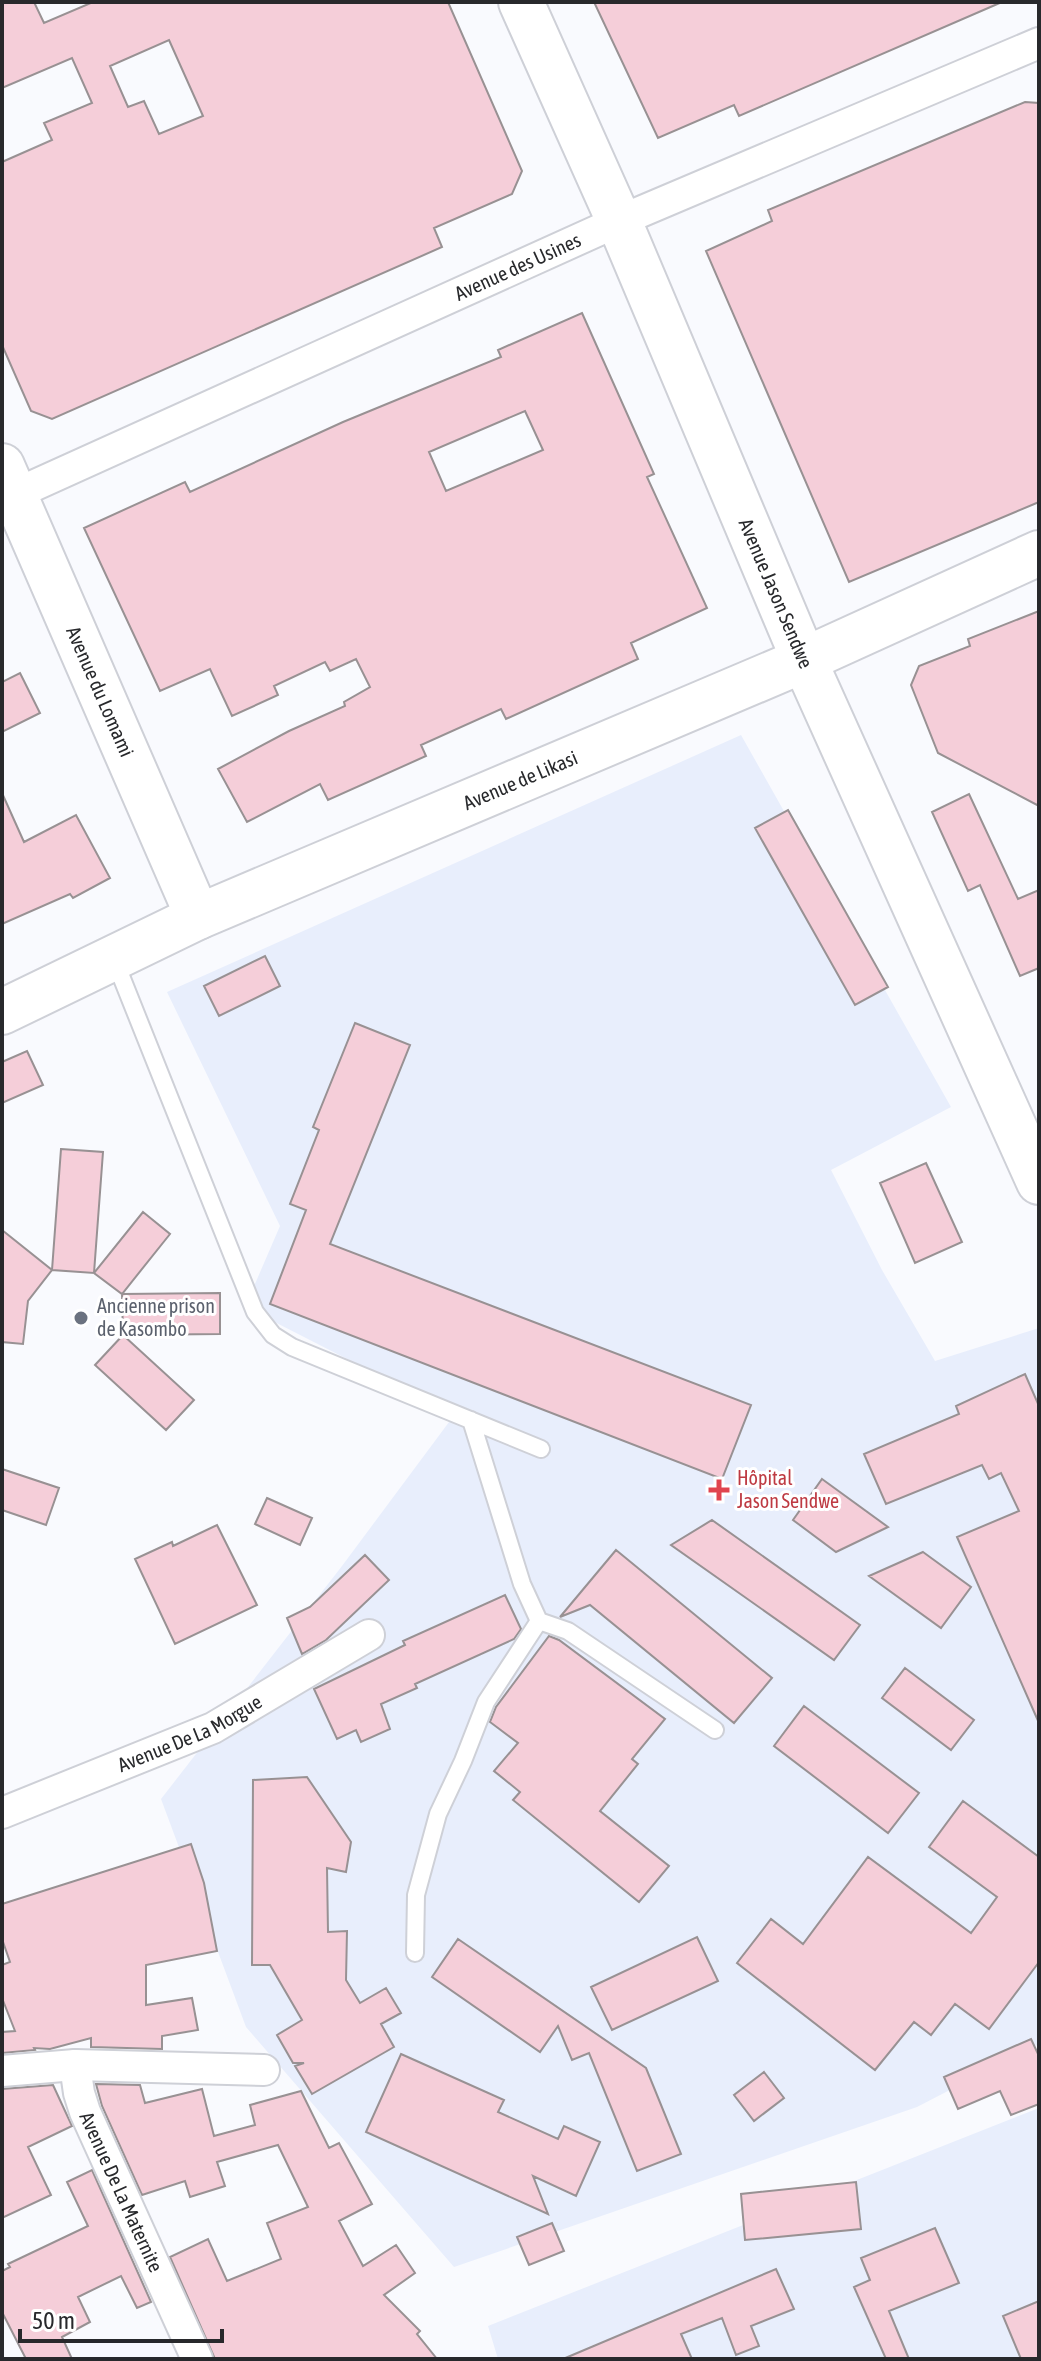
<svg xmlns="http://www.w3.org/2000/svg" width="1041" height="2361" font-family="'Asap Condensed',sans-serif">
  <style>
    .built { fill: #e8eefc }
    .building { fill: #f5ced9; stroke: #989193; stroke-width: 2; fill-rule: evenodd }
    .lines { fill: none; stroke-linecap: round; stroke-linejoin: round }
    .lane-casing { stroke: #ced0d7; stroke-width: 20 }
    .street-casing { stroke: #ced0d7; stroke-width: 34 }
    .secondary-casing { stroke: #ced0d7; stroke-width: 48 }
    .lane { stroke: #fff; stroke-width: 16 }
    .street { stroke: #fff; stroke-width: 30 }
    .secondary { stroke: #fff; stroke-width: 44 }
    .worship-dot { fill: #6b7280; stroke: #fff; stroke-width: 3 }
    .health-dot { fill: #e0444e; stroke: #fff; stroke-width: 3 }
    .labels { text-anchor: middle; stroke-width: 6; stroke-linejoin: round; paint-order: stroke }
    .street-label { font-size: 20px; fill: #28292c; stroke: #fff }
    .worship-label { font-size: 20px; fill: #5b616d; stroke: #fff; text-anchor: start }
    .health-label { font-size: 20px; fill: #be3a42; stroke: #fff; text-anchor: start }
  </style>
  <rect width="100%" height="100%" fill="#f9fafe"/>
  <path class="built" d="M741,735L951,1107L831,1170L882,1270L935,1361L1039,1328V2044L917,2107L454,2267L246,2027L161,1799L342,1566L455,1414L245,1307L280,1226L167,992Z
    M1039,2108V2359H498L488,2326Z"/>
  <path class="building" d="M2,2H34L44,23L93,2H448L522,171L512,194L434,228L442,247L52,419L31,411L2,345V162L52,140L44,123L92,103L72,58L2,88ZM169,40L203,116L159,134L144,101L128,107L110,66Z
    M594,2H1002L739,116L734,105L658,138Z
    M1025,102L1039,103V502L849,582L706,251L772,221L768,210Z
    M582,313L654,474L647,477L707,608L631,643L638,659L506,719L501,709L421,745L426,756L328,800L320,784L247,822L218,769L289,731L345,706L344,702L370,687L356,659L330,671L325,662L274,686L278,695L232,716L210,669L160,691L84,528L185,482L190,492L343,422L501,357L498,350ZM525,411L543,450L446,491L429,452Z
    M1039,611V806L938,753L911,685L919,666L970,646L968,639Z
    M20,673L40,713L2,732V682Z
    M2,793L24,842L76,815L110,878L73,898L70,894L2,924Z
    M969,794L1018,899L1039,890V968L1020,976L980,885L968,891L932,812Z
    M788,810L888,987L855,1005L755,828Z
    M265,956L280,986L219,1016L204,986Z
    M355,1023L410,1045L330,1244L751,1405L722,1479L270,1304L306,1210L290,1204L319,1130L313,1127Z
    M27,1051L43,1085L2,1103V1062Z
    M61,1149L103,1152L94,1273L52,1270Z
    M926,1163L962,1242L915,1263L880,1183Z
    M143,1212L170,1234L122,1294L94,1273Z
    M2,1230L52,1270L28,1301L23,1344L2,1342Z
    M220,1293V1334L123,1335L122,1294Z
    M123,1335L194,1400L166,1430L95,1365Z
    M1025,1374L1039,1406V1723L957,1537L1019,1511L1001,1473L989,1479L982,1465L886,1504L864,1454L959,1414L956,1406Z
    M2,1469L59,1488L46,1525L2,1510Z
    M822,1479L888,1527L836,1552L793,1520Z
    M267,1498L312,1518L300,1545L255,1524Z
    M712,1520L860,1625L834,1660L671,1545Z
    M217,1525L257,1605L175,1644L135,1559L172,1542L173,1546Z
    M616,1550L772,1678L734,1723L590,1605L560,1617Z
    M923,1552L971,1587L941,1628L869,1576Z
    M365,1555L389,1580L326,1640L302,1654L287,1618L310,1607Z
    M505,1595L521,1629L514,1639L415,1684L417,1688L381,1704L390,1729L361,1742L356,1730L337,1739L314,1689L405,1645L403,1641Z
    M549,1636L559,1640L665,1719L632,1759L638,1764L600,1811L669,1866L639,1902L513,1800L520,1792L494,1771L518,1743L490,1722L496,1707Z
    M905,1668L974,1720L951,1750L882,1698Z
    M804,1706L919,1793L888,1833L774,1746Z
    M307,1777L351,1842L346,1872L327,1868L328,1932L347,1931L346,1980L360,2003L386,1988L401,2013L381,2024L394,2047L312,2094L295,2066L304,2063H293L277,2035L302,2020L270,1965H252L253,1780Z
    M963,1801L1039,1857V1962L989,2029L955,2004L931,2035L914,2022L875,2070L737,1963L771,1919L803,1944L868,1857L971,1933L997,1897L929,1847Z
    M191,1844L204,1883L217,1951L146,1965V2005L192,1998L198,2030L162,2036V2049L91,2047V2038L50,2049L34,2048L35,2050L2,2053V2032L15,2031L2,1998V1965L10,1962L2,1939V1904Z
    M697,1937L718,1981L612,2030L591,1987Z
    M458,1939L646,2068L681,2154L637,2171L589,2053L572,2060L558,2026L540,2052L432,1977Z
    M1031,2039L1039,2056V2104L1011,2115L1000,2091L958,2109L944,2077Z
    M401,2054L504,2100L498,2112L558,2139L564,2126L600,2142L576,2196L533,2176L548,2214L366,2132Z
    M764,2072L784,2098L754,2121L734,2095Z
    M96,2084L140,2085L145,2103L202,2089L214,2136L255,2125L250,2105L301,2091L329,2148L339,2143L372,2204L339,2221L363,2266L396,2245L415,2273L384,2295L420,2331L417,2334L437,2359H215L170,2257L208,2239L227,2281L281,2259L267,2223L308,2207L278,2145L217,2162L225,2186L190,2197L185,2181L142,2195L102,2106Z
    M53,2085L72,2126L28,2147L51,2195L2,2218V2089Z
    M92,2170L151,2302L137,2308L121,2276L78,2297L90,2322L62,2337L72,2359H26L2,2312V2271L10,2267L8,2264L88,2226L67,2182Z
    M856,2182L861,2229L745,2240L741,2194Z
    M552,2223L564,2251L529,2265L517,2237Z
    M935,2228L959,2283L889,2311L909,2359H886L854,2287L870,2280L861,2258Z
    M776,2269L794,2309L751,2326L759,2346L736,2355L722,2318L681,2334L692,2359H563Z
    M1039,2301V2359H1021L1003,2316Z"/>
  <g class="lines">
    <g class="lane-casing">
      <path id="lane" d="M115,961L255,1312L273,1335L292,1347L541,1449
        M471,1420L522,1584L539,1621L568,1631L715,1730
        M415,1953L416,1895L438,1814L463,1761L486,1702L539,1621"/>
    </g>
    <g class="street-casing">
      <g id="street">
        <path id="s1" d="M2,500L619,221L1039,43"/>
        <path id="s2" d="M2,1813L213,1728L369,1635"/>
        <path id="s3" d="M75,2065L79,2093L85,2112L197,2359"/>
        <path d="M2,2071L75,2065L264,2070"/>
      </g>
    </g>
    <g class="secondary-casing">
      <g id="secondary">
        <path id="s4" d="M521,2L619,221L804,660L1039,1182"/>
        <path id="s5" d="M2,466L198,917"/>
        <path id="s6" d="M2,1012L198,917L804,660L1039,553"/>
      </g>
    </g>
    <use href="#lane" class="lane"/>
    <use href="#street" class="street"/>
    <use href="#secondary" class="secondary"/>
  </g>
  <circle class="worship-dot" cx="81" cy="1318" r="8"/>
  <path class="health-dot" d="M715 1478h8v8h8v8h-8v8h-8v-8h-8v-8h8z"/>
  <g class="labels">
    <g class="street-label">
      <text dy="7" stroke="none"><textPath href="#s1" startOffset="566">Avenue des Usines</textPath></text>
      <text dy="7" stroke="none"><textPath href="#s4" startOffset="644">Avenue Jason Sendwe</textPath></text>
      <text dy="7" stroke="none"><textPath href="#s5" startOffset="246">Avenue du Lomami</textPath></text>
      <text dy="7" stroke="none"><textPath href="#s6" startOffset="568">Avenue de Likasi</textPath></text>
      <text dy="7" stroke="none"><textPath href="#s2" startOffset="204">Avenue De La Morgue</textPath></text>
      <text dy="7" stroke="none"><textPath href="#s3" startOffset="136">Avenue De La Maternite</textPath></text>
    </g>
    <g class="worship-label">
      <text x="97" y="1313">Ancienne prison<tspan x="97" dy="23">de Kasombo</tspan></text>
    </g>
    <g class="health-label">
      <text x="737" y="1485">Hôpital<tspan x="737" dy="23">Jason Sendwe</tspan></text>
    </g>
  </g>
  <rect width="1041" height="2361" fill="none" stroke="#28292c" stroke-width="8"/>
  <path d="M20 2329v12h202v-12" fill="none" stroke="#28292c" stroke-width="4"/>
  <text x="32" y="2329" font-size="24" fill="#28292c" stroke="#ffffff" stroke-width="6" paint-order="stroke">50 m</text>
</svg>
